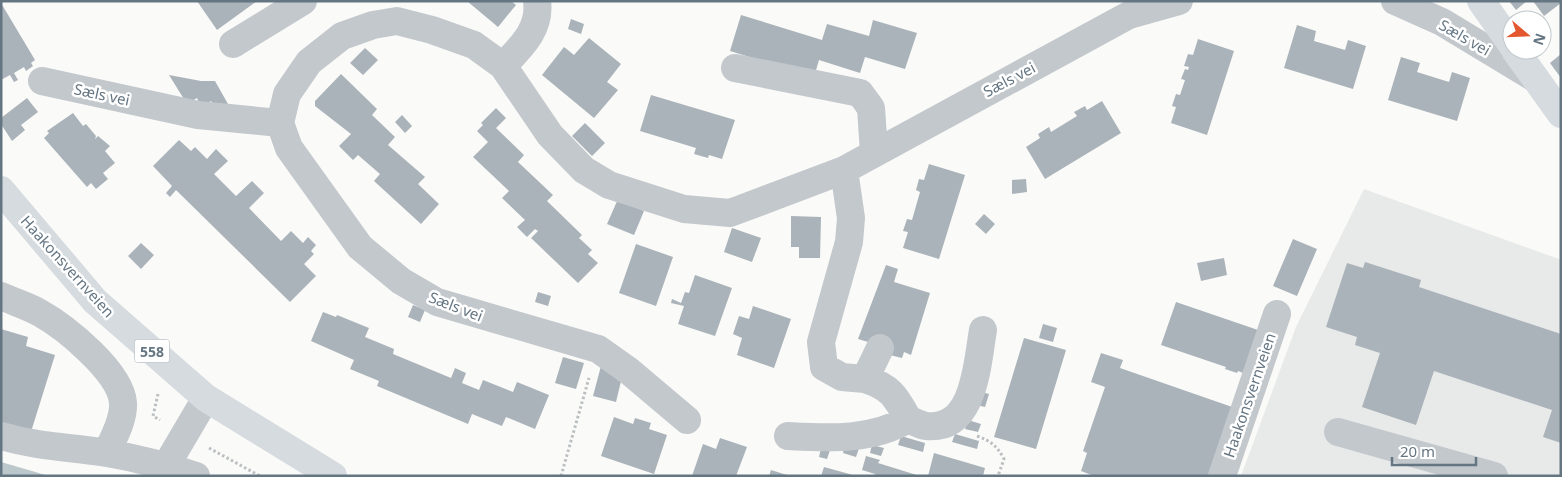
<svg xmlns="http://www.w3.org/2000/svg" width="1562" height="477" font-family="'Noto Sans',sans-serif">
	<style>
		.built { fill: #e8e9e9 }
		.water { fill: #bbc7cb }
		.building { fill: #aab3b9 }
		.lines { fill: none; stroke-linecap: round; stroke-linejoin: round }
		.path { stroke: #bbbfc2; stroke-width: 3; stroke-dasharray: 2.5 2.5; stroke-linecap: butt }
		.minor { stroke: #c3c8cc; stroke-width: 28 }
		.major { stroke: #d6dbdf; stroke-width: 28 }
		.labels { text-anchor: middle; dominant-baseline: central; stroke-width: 5; stroke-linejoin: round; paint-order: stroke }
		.shield { fill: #fff; stroke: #939fa8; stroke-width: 1 }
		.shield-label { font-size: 14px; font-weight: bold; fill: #657683 }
		.street-label { font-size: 15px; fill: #657683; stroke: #fff }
	</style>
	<rect width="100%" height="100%" fill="#fafaf8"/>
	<path class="built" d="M 1364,189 L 1559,259 L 1561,262 L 1561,476 L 1241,476 L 1296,327 Z"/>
	<path class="water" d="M 1,462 L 49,476 L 1,476 Z"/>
	<path class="building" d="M 197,1 L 257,1 L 217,30 Z
		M 467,1 L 511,1 L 516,5 L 498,27 Z
		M 1509,1 L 1527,1 L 1516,10 Z
		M 1533,1 L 1561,1 L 1561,3 L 1544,16 Z
		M 1,3 L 35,60 L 31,63 L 33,66 L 26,71 L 24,67 L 14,73 L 18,80 L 14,82 L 10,75 L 1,80 Z
		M 741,15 L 822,40 L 827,24 L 869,36 L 873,20 L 917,33 L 905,69 L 865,57 L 860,73 L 819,60 L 814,77 L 730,51 Z
		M 571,19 L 584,24 L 581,34 L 568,29 Z
		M 1297,25 L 1316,31 L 1314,41 L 1345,50 L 1348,40 L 1366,46 L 1353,89 L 1284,68 Z
		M 589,38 L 621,64 L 607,82 L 618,90 L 594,118 L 542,75 L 564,47 L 574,55 Z
		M 1198,39 L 1234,51 L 1207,135 L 1171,123 L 1176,107 L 1172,106 L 1176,94 L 1180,95 L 1185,80 L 1181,79 L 1185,69 L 1188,70 L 1189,67 L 1184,66 L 1188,54 L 1193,55 Z
		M 365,48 L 378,60 L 363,75 L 350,63 Z
		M 1561,54 L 1561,78 L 1550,63 Z
		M 1401,57 L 1420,63 L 1417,72 L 1449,82 L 1452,72 L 1470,78 L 1457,121 L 1388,100 Z
		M 341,74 L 377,109 L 372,115 L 395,137 L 388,145 L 425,177 L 418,184 L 439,204 L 421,224 L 374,181 L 380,174 L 358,155 L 353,160 L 339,146 L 351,134 L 315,106 L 315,101 Z
		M 169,75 L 201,81 L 215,81 L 228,104 L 217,111 L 211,101 L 201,107 L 197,98 L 187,104 Z
		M 651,95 L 735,120 L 722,159 L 709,155 L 708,158 L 694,154 L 696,148 L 640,131 Z
		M 27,98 L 38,112 L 21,125 L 25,130 L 12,141 L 1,124 L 1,118 Z
		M 1102,101 L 1121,133 L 1045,179 L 1026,147 L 1040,138 L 1038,134 L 1049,127 L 1051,132 L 1077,116 L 1074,112 L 1085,106 L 1087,110 Z
		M 496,108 L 506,118 L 496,128 L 524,155 L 518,162 L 553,195 L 547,201 L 582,235 L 579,238 L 592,250 L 588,254 L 598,263 L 578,283 L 531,238 L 538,231 L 535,229 L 527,237 L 517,227 L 525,220 L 502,198 L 509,191 L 473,157 L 488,142 L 477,131 L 483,125 L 481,123 Z
		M 73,113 L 83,126 L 86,124 L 96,136 L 95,139 L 98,136 L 110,146 L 105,151 L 115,163 L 103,173 L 108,179 L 96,189 L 91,183 L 87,187 L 44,138 L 49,133 L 47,131 Z
		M 402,115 L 412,126 L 405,133 L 395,122 Z
		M 585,123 L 605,143 L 592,156 L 572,136 Z
		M 179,140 L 191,151 L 195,147 L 207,159 L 216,149 L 228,161 L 214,174 L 236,196 L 252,181 L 264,193 L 249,208 L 281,241 L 291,231 L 303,243 L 308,237 L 316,245 L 311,251 L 314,254 L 304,264 L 316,276 L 290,302 L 176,190 L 170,197 L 166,193 L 172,186 L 153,166 Z
		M 929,164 L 965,175 L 939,259 L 903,248 L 908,232 L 903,231 L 907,219 L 912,220 L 920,192 L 916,190 L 919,179 L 924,180 Z
		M 1026,179 L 1027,192 L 1012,194 L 1012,180 Z
		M 618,199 L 644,211 L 634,235 L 607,224 Z
		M 984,214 L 995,224 L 986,234 L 975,224 Z
		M 791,216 L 821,217 L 820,258 L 799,258 L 799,247 L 791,247 Z
		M 732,228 L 761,238 L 752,262 L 724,252 Z
		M 1293,239 L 1317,249 L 1297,296 L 1273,286 Z
		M 141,243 L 154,255 L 141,269 L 128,256 Z
		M 636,244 L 673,257 L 656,306 L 619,293 Z
		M 1224,258 L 1227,275 L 1201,281 L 1197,263 Z
		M 1365,262 L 1421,280 L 1419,287 L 1561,334 L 1561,443 L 1543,437 L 1552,410 L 1434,371 L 1416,425 L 1362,407 L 1380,353 L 1355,345 L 1357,337 L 1326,327 L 1347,263 L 1363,268 Z
		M 886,265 L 898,269 L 894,282 L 930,293 L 911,355 L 904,352 L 902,358 L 890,355 L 892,349 L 858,339 Z
		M 695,275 L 732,288 L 715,336 L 678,324 L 684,306 L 671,303 L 672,299 L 681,303 L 685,292 L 689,293 Z
		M 538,292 L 551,296 L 548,306 L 535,302 Z
		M 1176,302 L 1258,330 L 1243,373 L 1238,371 L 1237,373 L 1225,369 L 1226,367 L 1161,345 Z
		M 413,305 L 425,310 L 420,322 L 408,317 Z
		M 753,306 L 791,319 L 774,368 L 737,355 L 742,338 L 733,334 L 739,316 L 749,319 Z
		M 323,312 L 336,317 L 337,315 L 369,328 L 365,337 L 394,349 L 393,354 L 451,378 L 455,368 L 466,373 L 462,383 L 479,390 L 483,380 L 513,392 L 517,382 L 549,395 L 535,429 L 506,417 L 502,426 L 472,414 L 468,424 L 377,386 L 379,381 L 350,369 L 354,360 L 311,341 Z
		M 1043,324 L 1057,328 L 1053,342 L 1039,338 Z
		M 1,329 L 28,337 L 26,346 L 55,355 L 30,435 L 1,426 Z
		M 1024,338 L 1066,350 L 1036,449 L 994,437 Z
		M 1101,353 L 1123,360 L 1120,368 L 1235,408 L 1212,476 L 1094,476 L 1081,471 L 1087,453 L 1083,451 L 1105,387 L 1091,382 Z
		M 563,357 L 584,363 L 576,389 L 555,383 Z
		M 601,366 L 623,373 L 616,402 L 593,396 Z
		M 981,392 L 989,394 L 985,407 L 977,405 Z
		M 614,417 L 633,424 L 635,418 L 651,423 L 649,429 L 667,435 L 654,474 L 601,456 Z
		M 968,420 L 981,424 L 978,432 L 965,429 Z
		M 955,434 L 979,441 L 977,449 L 952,442 Z
		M 901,436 L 925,443 L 923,452 L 898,445 Z
		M 720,438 L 747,447 L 736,476 L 692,476 L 703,444 L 716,449 Z
		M 822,444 L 831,447 L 827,459 L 819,457 Z
		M 845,444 L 859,448 L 856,457 L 843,453 Z
		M 872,445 L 884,448 L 881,456 L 870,453 Z
		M 934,453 L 985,468 L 983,476 L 928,476 Z
		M 866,456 L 880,460 L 878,463 L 920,476 L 875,476 L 875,474 L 862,470 Z
		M 824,467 L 853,475 L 853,476 L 821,476 Z
		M 771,470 L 787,475 L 787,476 L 769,476 Z"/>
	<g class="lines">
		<path class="path" d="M 158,394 L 153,416 L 160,420
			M 977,436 C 991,441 997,446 1004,459 L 998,476
			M 209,448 L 260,476
			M 561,476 L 589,378"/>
		<path class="minor" d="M 537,1 C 541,29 521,47 503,66 L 550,135 L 584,170 L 609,185 L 684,209 L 730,213 L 844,170 L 1129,15 L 1179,1
			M 1395,1 L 1442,22 L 1533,77
			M 233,44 L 303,1
			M 503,66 L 474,45 L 432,30 L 397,21 L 373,25 L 342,36 L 309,62 L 287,94 L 280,123 L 289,148 L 360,247 L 401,281 L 437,302 L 598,349 L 629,371 L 687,420
			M 735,68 L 860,93 L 871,108 L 874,153
			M 42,81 L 198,115 L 280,123
			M 844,170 L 851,218 L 849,242 L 821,342 L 824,367 L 842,377 L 865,379 L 880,348
			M 1,296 C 14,302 28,306 40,313 C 65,327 121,372 123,403 C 124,420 113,438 107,453
			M 865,379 C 891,387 896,397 908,419 C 913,421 920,425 926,426 C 975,431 977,364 983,330
			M 1338,432 L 1494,476
			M 1,436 C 39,447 70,447 107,453 C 137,458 167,466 196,476
			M 788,436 C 828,438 872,441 908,419
			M 166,466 L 206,398
			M 1222,476 L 1277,314"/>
		<path class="major" d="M 1481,1 L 1512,45
			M 1515,50 L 1561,114
			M 1,190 L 95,301 L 206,398 L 333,476"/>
	</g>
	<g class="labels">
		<rect class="shield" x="134.5" y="339.5" width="35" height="23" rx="4"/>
		<g class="shield-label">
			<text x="152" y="351">558</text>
		</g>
		<g class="street-label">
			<text transform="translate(1465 37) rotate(30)">Sæls vei</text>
			<text transform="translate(1009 79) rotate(-28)">Sæls vei</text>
			<text transform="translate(102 94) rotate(12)">Sæls vei</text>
			<text transform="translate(68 266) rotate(48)">Haakonsvernveien</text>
			<text transform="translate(456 306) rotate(21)">Sæls vei</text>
			<text transform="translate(1249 395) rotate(-71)">Haakonsvernveien</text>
		</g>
	</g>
	<rect width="1562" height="477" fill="none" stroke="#657683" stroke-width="5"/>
	<g transform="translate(1527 35) rotate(109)"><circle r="24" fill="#ffffff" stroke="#c1c8cd"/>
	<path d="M0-4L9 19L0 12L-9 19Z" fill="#e4572e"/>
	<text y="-8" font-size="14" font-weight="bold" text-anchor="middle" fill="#657683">N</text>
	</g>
	<path d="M1392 457v8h84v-8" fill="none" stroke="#657683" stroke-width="2.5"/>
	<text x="1400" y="457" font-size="15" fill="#657683" stroke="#ffffff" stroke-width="4" paint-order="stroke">20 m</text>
</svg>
